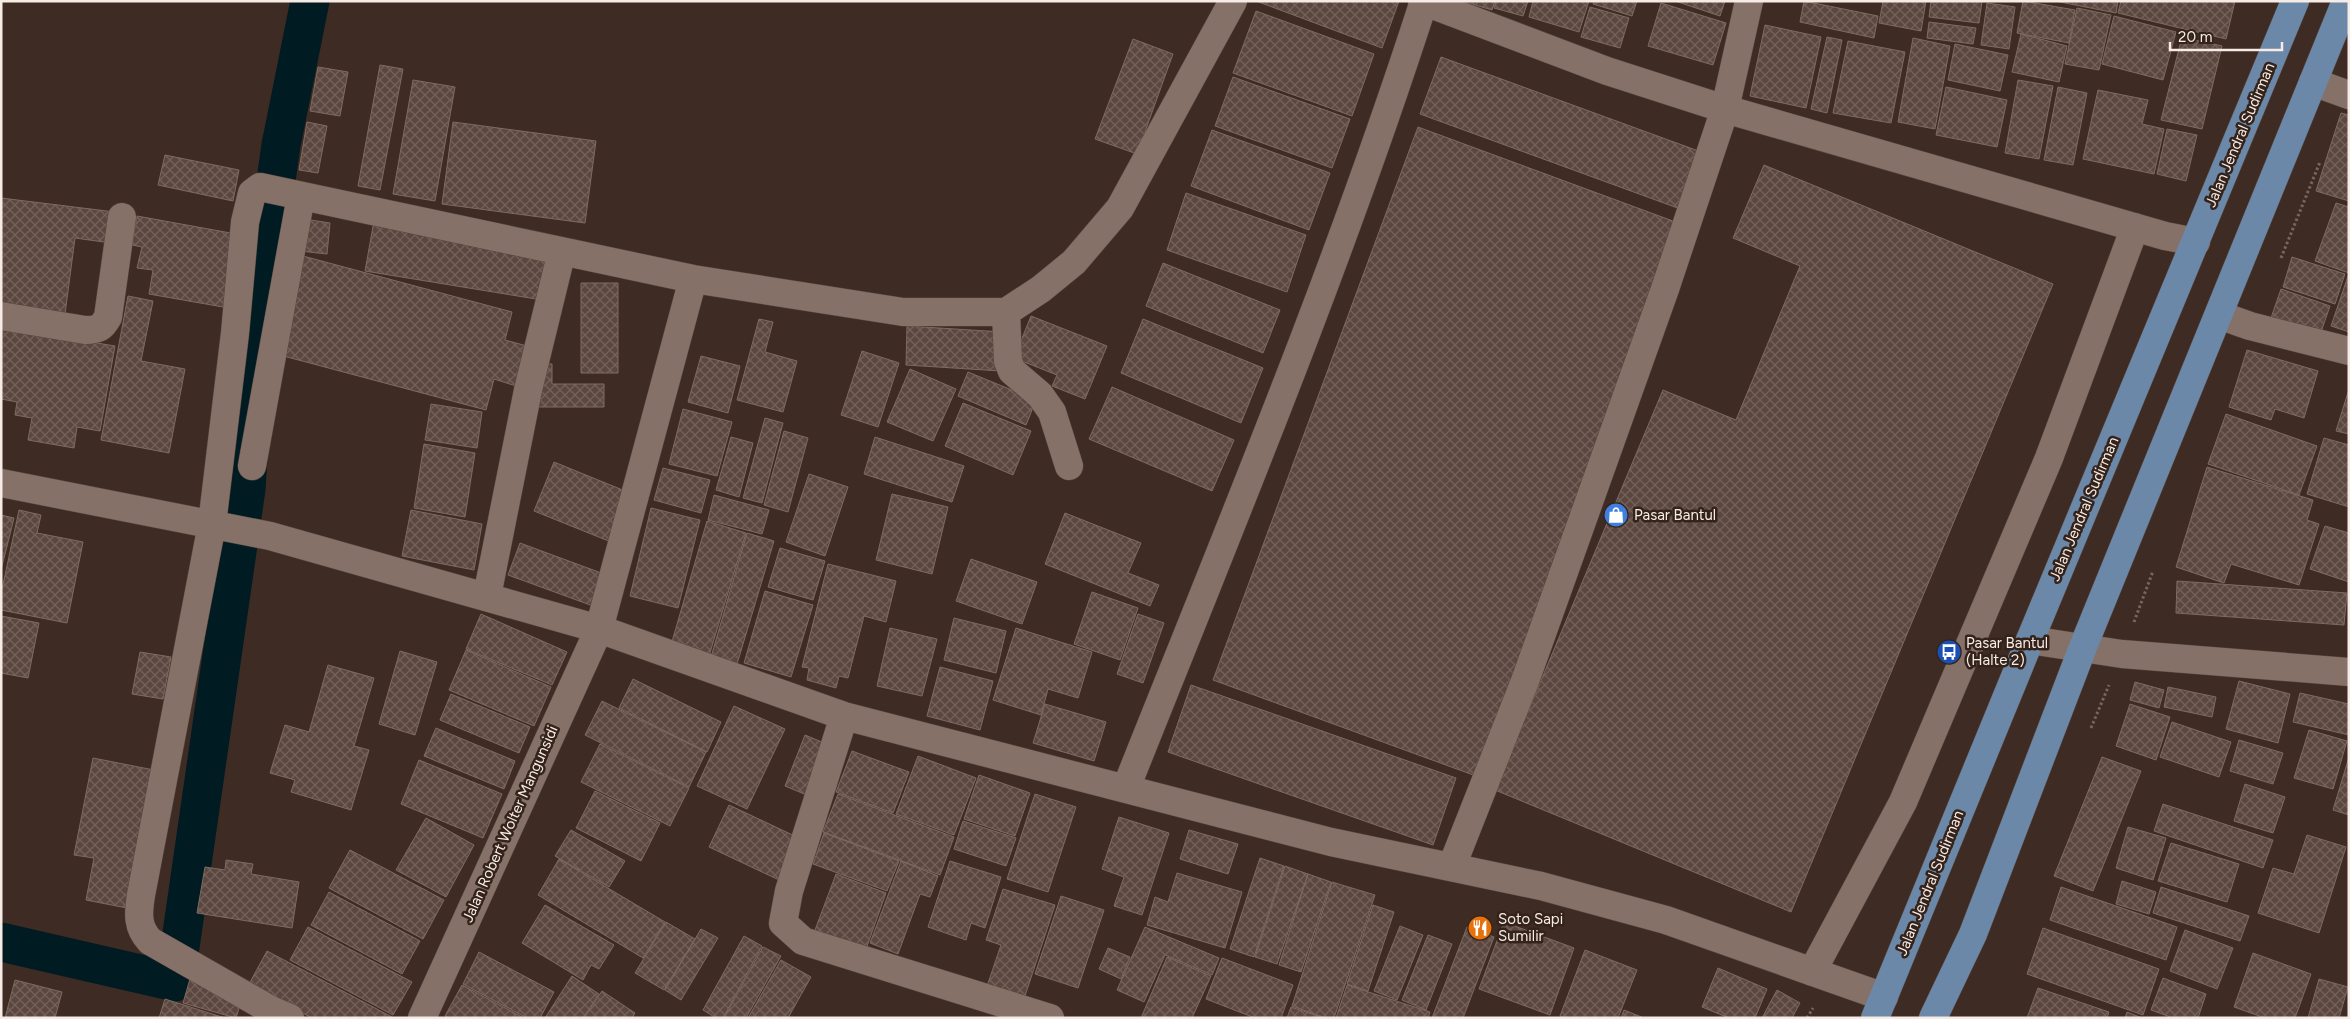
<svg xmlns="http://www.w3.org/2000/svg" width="2350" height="1019" font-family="Figtree,sans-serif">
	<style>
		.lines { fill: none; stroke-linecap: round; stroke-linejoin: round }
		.canal { stroke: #001b22; stroke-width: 39 }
		.building { fill: url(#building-cross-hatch); stroke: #7f6a61 }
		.minor-casing { stroke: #574840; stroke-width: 29 }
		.major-casing { stroke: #574840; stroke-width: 29 }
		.path { stroke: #76665f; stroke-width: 3; stroke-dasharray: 2.5 2.5; stroke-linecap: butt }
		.minor { stroke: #857167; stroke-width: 28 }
		.major { stroke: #6b88a8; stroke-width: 28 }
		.labels { text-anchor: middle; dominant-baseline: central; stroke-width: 5; stroke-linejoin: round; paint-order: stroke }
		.street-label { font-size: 15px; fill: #f7ebe5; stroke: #34231a }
		.poi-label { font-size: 15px; fill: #f7ebe5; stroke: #34231a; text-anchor: start }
	</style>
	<defs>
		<pattern id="building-cross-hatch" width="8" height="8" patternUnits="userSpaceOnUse" patternTransform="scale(1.25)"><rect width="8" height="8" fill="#5b473f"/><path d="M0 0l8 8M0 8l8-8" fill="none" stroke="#73625b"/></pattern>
	</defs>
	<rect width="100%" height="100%" fill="#3e2c24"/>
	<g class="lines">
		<path class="canal" d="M 1,942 L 175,982 L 246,489 L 257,316 L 281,145 L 310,1"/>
	</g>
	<path class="building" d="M 1256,1 L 1399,1 L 1382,48 Z
		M 1462,1 L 1495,1 L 1492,10 Z
		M 1496,1 L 1528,1 L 1523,16 L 1494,8 Z
		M 1533,1 L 1589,1 L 1579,32 L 1529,17 Z
		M 1594,1 L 1637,1 L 1632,16 L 1593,4 Z
		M 1675,1 L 1725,1 L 1720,16 Z
		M 1804,1 L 1878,16 L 1874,38 L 1800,22 Z
		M 1883,1 L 1926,1 L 1921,31 L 1879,23 Z
		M 1931,1 L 1982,1 L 1979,23 L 1929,17 Z
		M 2023,1 L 2075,10 L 2069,43 L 2017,33 Z
		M 2055,1 L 2118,1 L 2116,13 Z
		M 2121,1 L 2235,1 L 2226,39 L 2118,13 Z
		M 1661,3 L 1726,23 L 1713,65 L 1648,46 Z
		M 1987,3 L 2015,7 L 2009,49 L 1981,45 Z
		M 1590,7 L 1629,18 L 1620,48 L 1581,37 Z
		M 2077,8 L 2111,15 L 2099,70 L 2065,64 Z
		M 1256,11 L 1374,54 L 1352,116 L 1233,73 Z
		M 2114,16 L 2176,32 L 2163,80 L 2102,64 Z
		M 1929,22 L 1976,28 L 1973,44 L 1927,38 Z
		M 1765,25 L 1821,37 L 1806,108 L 1750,96 Z
		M 2021,34 L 2067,46 L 2059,82 L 2012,72 Z
		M 1827,37 L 1842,40 L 1827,113 L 1811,109 Z
		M 2182,37 L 2222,46 L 2202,129 L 2161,120 Z
		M 1913,38 L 1950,46 L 1935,129 L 1898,122 Z
		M 1133,39 L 1173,54 L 1137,154 L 1095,139 Z
		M 1848,41 L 1905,52 L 1891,123 L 1833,113 Z
		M 1955,44 L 2008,55 L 2000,91 L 1948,80 Z
		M 1441,57 L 1704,153 L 1683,210 L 1420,114 Z
		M 380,65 L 403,69 L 380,190 L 358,186 Z
		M 318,67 L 348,72 L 340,116 L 310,111 Z
		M 1233,77 L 1350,119 L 1332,168 L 1215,126 Z
		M 413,80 L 455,87 L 435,201 L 393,194 Z
		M 2018,80 L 2053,86 L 2039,159 L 2005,153 Z
		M 1946,87 L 2007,100 L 1997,147 L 1936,135 Z
		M 2058,87 L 2087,93 L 2073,165 L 2044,160 Z
		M 2098,90 L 2148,100 L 2142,124 L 2164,129 L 2154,174 L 2083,159 Z
		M 2341,113 L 2349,115 L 2349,201 L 2316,191 Z
		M 307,122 L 327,126 L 318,173 L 299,170 Z
		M 453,122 L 596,141 L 585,223 L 442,204 Z
		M 1418,127 L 1681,224 L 1476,776 L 1213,680 Z
		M 2167,129 L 2197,135 L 2186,181 L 2157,174 Z
		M 1212,130 L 1330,173 L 1309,230 L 1191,186 Z
		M 165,155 L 239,170 L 233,201 L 158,185 Z
		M 1764,165 L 2053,284 L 1791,912 L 1495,790 L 1663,390 L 1736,420 L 1800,266 L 1733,238 Z
		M 1186,193 L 1306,235 L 1287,292 L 1167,250 Z
		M 1,198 L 115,212 L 111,243 L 75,238 L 65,314 L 1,305 Z
		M 2336,203 L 2349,207 L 2349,273 L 2315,261 Z
		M 137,216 L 236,234 L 223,307 L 149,294 L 153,270 L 137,268 L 142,247 L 132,245 Z
		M 304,219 L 330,223 L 327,254 L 300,251 Z
		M 374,221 L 550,250 L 542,300 L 365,271 Z
		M 303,256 L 512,312 L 505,340 L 527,346 L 516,386 L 494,379 L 486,410 L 276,354 Z
		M 2292,257 L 2345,274 L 2335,304 L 2283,287 Z
		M 1163,263 L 1280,310 L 1263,353 L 1146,306 Z
		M 2348,276 L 2349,276 L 2349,332 L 2331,326 Z
		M 581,283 L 618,283 L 618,373 L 581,373 Z
		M 2281,289 L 2330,306 L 2320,335 L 2271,318 Z
		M 128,296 L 153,301 L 141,361 L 185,369 L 169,453 L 101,440 Z
		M 1031,316 L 1107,346 L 1085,399 L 1052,386 L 1057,375 L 1014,358 Z
		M 759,319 L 773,322 L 765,352 L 797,361 L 783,412 L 737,400 Z
		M 1143,319 L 1263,368 L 1241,423 L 1121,373 Z
		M 907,326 L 1003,332 L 1001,371 L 906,365 Z
		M 1,327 L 115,346 L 100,431 L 77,427 L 74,448 L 28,440 L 32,418 L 15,415 L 17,402 L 1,399 Z
		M 2247,350 L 2318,371 L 2304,418 L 2275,409 L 2271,420 L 2229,407 Z
		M 862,351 L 899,363 L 878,427 L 841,415 Z
		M 701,356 L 740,366 L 728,413 L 688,402 Z
		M 538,364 L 552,364 L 552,384 L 604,384 L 604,407 L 538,407 Z
		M 910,369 L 956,389 L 933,441 L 887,422 Z
		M 968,372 L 1036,400 L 1026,425 L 958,396 Z
		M 1112,387 L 1234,440 L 1212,491 L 1089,439 Z
		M 2349,389 L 2349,434 L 2336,431 Z
		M 963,403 L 1031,431 L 1013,475 L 945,446 Z
		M 431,404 L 482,412 L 477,448 L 425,440 Z
		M 683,409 L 732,422 L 717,476 L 669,464 Z
		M 2226,414 L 2317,446 L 2299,495 L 2208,464 Z
		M 765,418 L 783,423 L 762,503 L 743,498 Z
		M 784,431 L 808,438 L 788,512 L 764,505 Z
		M 731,437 L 753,443 L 739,497 L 716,490 Z
		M 875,437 L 964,466 L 952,502 L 864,474 Z
		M 2324,438 L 2349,445 L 2349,507 L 2307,494 Z
		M 424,444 L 475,453 L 465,517 L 414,508 Z
		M 554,462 L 630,493 L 611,542 L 534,511 Z
		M 2207,467 L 2313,500 L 2307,520 L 2319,524 L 2299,585 L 2231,564 L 2224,583 L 2176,567 Z
		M 663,468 L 710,480 L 701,513 L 654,500 Z
		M 809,474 L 848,487 L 825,556 L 786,542 Z
		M 892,494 L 948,507 L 932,574 L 876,560 Z
		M 714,495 L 769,510 L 762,534 L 708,520 Z
		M 651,508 L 700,520 L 678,608 L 630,596 Z
		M 19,510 L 41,515 L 37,533 L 83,542 L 67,623 L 1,610 L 1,594 Z
		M 411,510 L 482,524 L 474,570 L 402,556 Z
		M 1065,513 L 1141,543 L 1128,573 L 1159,585 L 1150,606 L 1045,564 Z
		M 1,515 L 14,518 L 1,570 Z
		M 707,521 L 746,533 L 709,656 L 671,645 Z
		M 2325,526 L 2349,533 L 2349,582 L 2310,569 Z
		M 747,533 L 774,541 L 737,664 L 711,657 Z
		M 520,543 L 604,574 L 593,606 L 508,575 Z
		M 780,548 L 825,561 L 813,600 L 768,587 Z
		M 971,559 L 1037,582 L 1022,624 L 956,601 Z
		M 828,564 L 896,581 L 886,622 L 864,616 L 848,678 L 839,676 L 836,688 L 807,680 L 809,668 L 802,667 Z
		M 2177,581 L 2347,593 L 2344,625 L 2176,613 Z
		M 765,591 L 813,605 L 791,677 L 744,663 Z
		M 1092,592 L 1138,608 L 1120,660 L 1074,644 Z
		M 481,614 L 567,652 L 552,685 L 466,649 Z
		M 1138,614 L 1164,623 L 1143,683 L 1117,674 Z
		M 1,616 L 39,623 L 28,678 L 1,673 Z
		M 954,618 L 1006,631 L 996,673 L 944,660 Z
		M 890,628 L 937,639 L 922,696 L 877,686 Z
		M 1016,628 L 1092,652 L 1078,698 L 1048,689 L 1041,715 L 993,700 Z
		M 466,650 L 551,687 L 534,726 L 449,690 Z
		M 400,651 L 437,662 L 415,735 L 379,724 Z
		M 140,652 L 171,657 L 163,699 L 132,694 Z
		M 328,665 L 374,678 L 354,746 L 369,750 L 351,810 L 291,792 L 295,780 L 270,773 L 285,725 L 309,732 Z
		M 940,667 L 993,681 L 980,730 L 927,716 Z
		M 633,679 L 721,722 L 707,752 L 619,708 Z
		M 2239,681 L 2290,694 L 2278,743 L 2226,729 Z
		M 2135,682 L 2164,690 L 2159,708 L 2130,700 Z
		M 1191,685 L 1456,778 L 1433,845 L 1168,752 Z
		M 2168,687 L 2216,697 L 2212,717 L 2164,707 Z
		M 2300,693 L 2349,704 L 2349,735 L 2293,722 Z
		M 451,694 L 530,727 L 519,753 L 440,720 Z
		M 602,701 L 706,752 L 689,787 L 585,735 Z
		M 1045,704 L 1106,722 L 1094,761 L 1033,743 Z
		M 2130,704 L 2170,717 L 2156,760 L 2116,746 Z
		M 734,706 L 785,729 L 747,809 L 697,786 Z
		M 2172,722 L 2231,742 L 2219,777 L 2160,757 Z
		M 436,728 L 515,761 L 504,789 L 424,756 Z
		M 2309,730 L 2347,741 L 2333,789 L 2294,778 Z
		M 805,735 L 829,745 L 809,796 L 785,786 Z
		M 2239,740 L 2283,753 L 2273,784 L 2230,771 Z
		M 600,744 L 689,788 L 670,826 L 581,782 Z
		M 852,751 L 909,772 L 893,813 L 836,792 Z
		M 918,756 L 976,778 L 954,835 L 896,814 Z
		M 2102,757 L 2141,771 L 2093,891 L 2054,876 Z
		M 2349,757 L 2349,815 L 2333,810 Z
		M 93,758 L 159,771 L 132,909 L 86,900 L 94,858 L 74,855 Z
		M 419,760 L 502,794 L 483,838 L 401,804 Z
		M 979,775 L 1030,793 L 1015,836 L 964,819 Z
		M 2245,784 L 2285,797 L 2273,833 L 2234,821 Z
		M 595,791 L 660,823 L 641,861 L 576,828 Z
		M 838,794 L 954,837 L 940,875 L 823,832 Z
		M 1035,794 L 1076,807 L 1048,892 L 1007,879 Z
		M 2163,804 L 2273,840 L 2263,868 L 2154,831 Z
		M 729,805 L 799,838 L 779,880 L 709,847 Z
		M 1119,817 L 1169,833 L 1142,915 L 1114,906 L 1124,877 L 1102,869 Z
		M 426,818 L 474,845 L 446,897 L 396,870 Z
		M 963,821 L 1016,838 L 1006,866 L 954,849 Z
		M 2128,827 L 2166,838 L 2153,880 L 2116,868 Z
		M 571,830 L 625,861 L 609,887 L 555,856 Z
		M 1189,830 L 1238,844 L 1228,874 L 1180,859 Z
		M 824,833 L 899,861 L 887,891 L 813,864 Z
		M 2307,835 L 2346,847 L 2319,933 L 2258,913 L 2273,868 L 2294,874 Z
		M 2171,843 L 2239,864 L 2227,902 L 2158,881 Z
		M 350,850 L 444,900 L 423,939 L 329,888 Z
		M 1260,858 L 1284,866 L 1254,957 L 1230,949 Z
		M 559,859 L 665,922 L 643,958 L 538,895 Z
		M 226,860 L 253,864 L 251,874 L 299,882 L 292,928 L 197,913 L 205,867 L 225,870 Z
		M 901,861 L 938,876 L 930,897 L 920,894 L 898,954 L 870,943 Z
		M 950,861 L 1001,877 L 985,928 L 971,923 L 966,940 L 928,927 Z
		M 1285,866 L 1308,874 L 1277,964 L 1255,957 Z
		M 1177,873 L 1242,892 L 1225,948 L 1147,925 L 1155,897 L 1168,902 Z
		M 836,874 L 886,893 L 866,949 L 815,930 Z
		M 1308,874 L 1331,882 L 1301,972 L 1279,965 Z
		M 2122,881 L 2156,892 L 2149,914 L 2116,904 Z
		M 1332,882 L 1375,895 L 1334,1018 L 1326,1018 L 1292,1006 Z
		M 2061,887 L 2177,927 L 2166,960 L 2050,920 Z
		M 2161,887 L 2249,916 L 2240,941 L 2153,913 Z
		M 1003,889 L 1055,905 L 1022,1005 L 985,992 L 1001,945 L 986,940 Z
		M 329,892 L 420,941 L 402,974 L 311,925 Z
		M 1061,896 L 1104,910 L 1078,988 L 1035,974 Z
		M 545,905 L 614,945 L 599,969 L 591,965 L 583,980 L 522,943 Z
		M 1373,905 L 1394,912 L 1368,991 L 1347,984 Z
		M 666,922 L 695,939 L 664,990 L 635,973 Z
		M 1504,922 L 1574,948 L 1550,1015 L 1479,989 Z
		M 1400,926 L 1423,935 L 1397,1000 L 1374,991 Z
		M 308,927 L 412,982 L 393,1015 L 290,960 Z
		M 1145,927 L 1219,958 L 1212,975 L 1165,955 L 1144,1002 L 1117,990 Z
		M 1467,927 L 1494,937 L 1463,1018 L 1432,1018 Z
		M 2043,928 L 2159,969 L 2143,1015 L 2027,974 Z
		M 701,929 L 718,938 L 681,1000 L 665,990 Z
		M 2185,930 L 2233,948 L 2217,989 L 2170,971 Z
		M 1428,935 L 1452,944 L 1426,1010 L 1402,1000 Z
		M 744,936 L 762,946 L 723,1018 L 716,1018 L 703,1010 Z
		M 763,947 L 781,956 L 746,1018 L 724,1018 Z
		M 1108,948 L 1130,957 L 1121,979 L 1099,969 Z
		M 1585,950 L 1637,970 L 1618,1018 L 1565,1018 L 1560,1016 Z
		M 267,951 L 392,1017 L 312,1018 L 249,984 Z
		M 479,952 L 554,992 L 540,1018 L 527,1018 L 463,984 Z
		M 2253,953 L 2311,974 L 2295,1018 L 2265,1018 L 2234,1007 Z
		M 1167,957 L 1211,976 L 1192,1018 L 1141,1018 Z
		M 1222,958 L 1293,985 L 1281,1018 L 1255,1018 L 1206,999 Z
		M 781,960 L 811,977 L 788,1018 L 748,1018 Z
		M 1718,968 L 1767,989 L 1755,1018 L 1729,1018 L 1702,1007 Z
		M 572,976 L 599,994 L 583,1018 L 545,1018 Z
		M 2163,978 L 2206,994 L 2198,1018 L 2173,1018 L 2151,1010 Z
		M 190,979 L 243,995 L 236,1018 L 183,1003 Z
		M 2319,979 L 2348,987 L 2339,1018 L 2308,1018 Z
		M 15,980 L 62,992 L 55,1018 L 5,1018 Z
		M 462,985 L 524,1018 L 448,1018 L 445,1016 Z
		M 1347,985 L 1430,1012 L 1428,1018 L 1336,1018 Z
		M 2038,988 L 2109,1012 L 2107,1018 L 2027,1018 Z
		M 1777,990 L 1800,1003 L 1792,1018 L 1762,1018 Z
		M 602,991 L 635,1013 L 632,1018 L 584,1018 Z
		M 165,999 L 225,1018 L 159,1018 Z
		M 1291,1007 L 1324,1018 L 1287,1018 Z
		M 1624,1010 L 1644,1018 L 1621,1018 Z
		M 2127,1012 L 2142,1018 L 2125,1018 Z"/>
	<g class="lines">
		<defs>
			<path id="minor" d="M 1422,1 L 1607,71 L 1725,109 L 2165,236 L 2196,242
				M 2313,82 L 2349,95
				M 1006,312 L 1008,361 L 1012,371 L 1040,395 L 1052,412 L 1069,466
				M 2219,315 L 2250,326 L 2349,351
				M 1,316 L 85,330 C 98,330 102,328 108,317 L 122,217
				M 252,466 L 301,196
				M 1,483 L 270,536 L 599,629 L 844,716 L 1331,842 L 1541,886 L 1666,920 L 1884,997
				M 487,596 L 528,390 L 562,251
				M 2030,640 L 2122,654 L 2349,672
				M 844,716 L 789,891 L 783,923 L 803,941 L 1050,1018
				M 1126,788 C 1230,527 1338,268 1424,1
				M 1452,866 L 1525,681 L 1665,289 L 1725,109 L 1749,1
				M 1812,972 L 1903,802 L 2049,458 L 2135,227
				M 290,1018 L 269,1009 L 150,941 C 137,927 138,914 141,895 L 212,524 L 235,333 L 245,222 L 252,193 L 260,187 L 693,279 L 903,312 L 1006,312 L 1041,289 L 1074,262 L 1120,208 L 1233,1
				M 422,1018 L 599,629 L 693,279"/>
			<path id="major" d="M 1875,1018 L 2030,640 L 2295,1
				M 1933,1018 L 1973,934 L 2083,647 L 2346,1"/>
		</defs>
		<use href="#minor" class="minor-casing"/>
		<use href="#major" class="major-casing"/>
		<path class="path" d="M 2281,258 L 2320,162
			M 2134,622 L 2153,571
			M 2091,728 L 2109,685
			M 1807,1018 L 1813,1008"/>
		<use href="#minor" class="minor"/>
		<use href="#major" class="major"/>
	</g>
	<defs>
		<symbol id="shop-disc" viewBox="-11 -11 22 22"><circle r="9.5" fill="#3f7fe0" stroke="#34231a"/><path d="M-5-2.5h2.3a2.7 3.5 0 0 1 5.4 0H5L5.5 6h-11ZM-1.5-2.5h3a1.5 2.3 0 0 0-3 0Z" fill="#fff"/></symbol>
		<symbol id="bus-disc" viewBox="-11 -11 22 22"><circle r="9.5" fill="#1a4fb4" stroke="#34231a"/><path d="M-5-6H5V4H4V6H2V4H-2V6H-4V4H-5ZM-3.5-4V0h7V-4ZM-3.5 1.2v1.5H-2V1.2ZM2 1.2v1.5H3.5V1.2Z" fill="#fff"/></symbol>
		<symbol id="restaurant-disc" viewBox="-11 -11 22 22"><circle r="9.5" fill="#e8710a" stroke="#34231a"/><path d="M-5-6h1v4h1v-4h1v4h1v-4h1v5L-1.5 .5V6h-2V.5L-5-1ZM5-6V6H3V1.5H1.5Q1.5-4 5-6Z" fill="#fff"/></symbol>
	</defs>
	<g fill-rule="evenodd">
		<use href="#shop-disc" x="1602" y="501" width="28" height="28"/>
		<use href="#bus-disc" x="1935" y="638" width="28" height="28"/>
		<use href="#restaurant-disc" x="1466" y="914" width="28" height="28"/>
	</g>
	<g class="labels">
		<g class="street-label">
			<text transform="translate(2240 135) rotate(-67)">Jalan Jendral Sudirman</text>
			<text transform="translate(2084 509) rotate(-67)">Jalan Jendral Sudirman</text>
			<text transform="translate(510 824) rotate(-66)">Jalan Robert Wolter Mangunsidi</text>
			<text transform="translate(1930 883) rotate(-68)">Jalan Jendral Sudirman</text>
		</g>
		<g class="poi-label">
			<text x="1634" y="515">Pasar Bantul</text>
			<text x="1966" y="643">Pasar Bantul<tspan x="1966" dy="17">(Halte 2)</tspan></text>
			<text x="1498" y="919">Soto Sapi<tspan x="1498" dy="17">Sumilir</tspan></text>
		</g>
	</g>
	<rect width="2350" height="1019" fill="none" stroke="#f7ebe5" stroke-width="5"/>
	<path d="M2170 42v8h112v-8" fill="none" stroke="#f7ebe5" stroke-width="2.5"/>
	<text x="2178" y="42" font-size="15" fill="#f7ebe5" stroke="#34231a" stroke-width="4" paint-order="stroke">20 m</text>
</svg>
